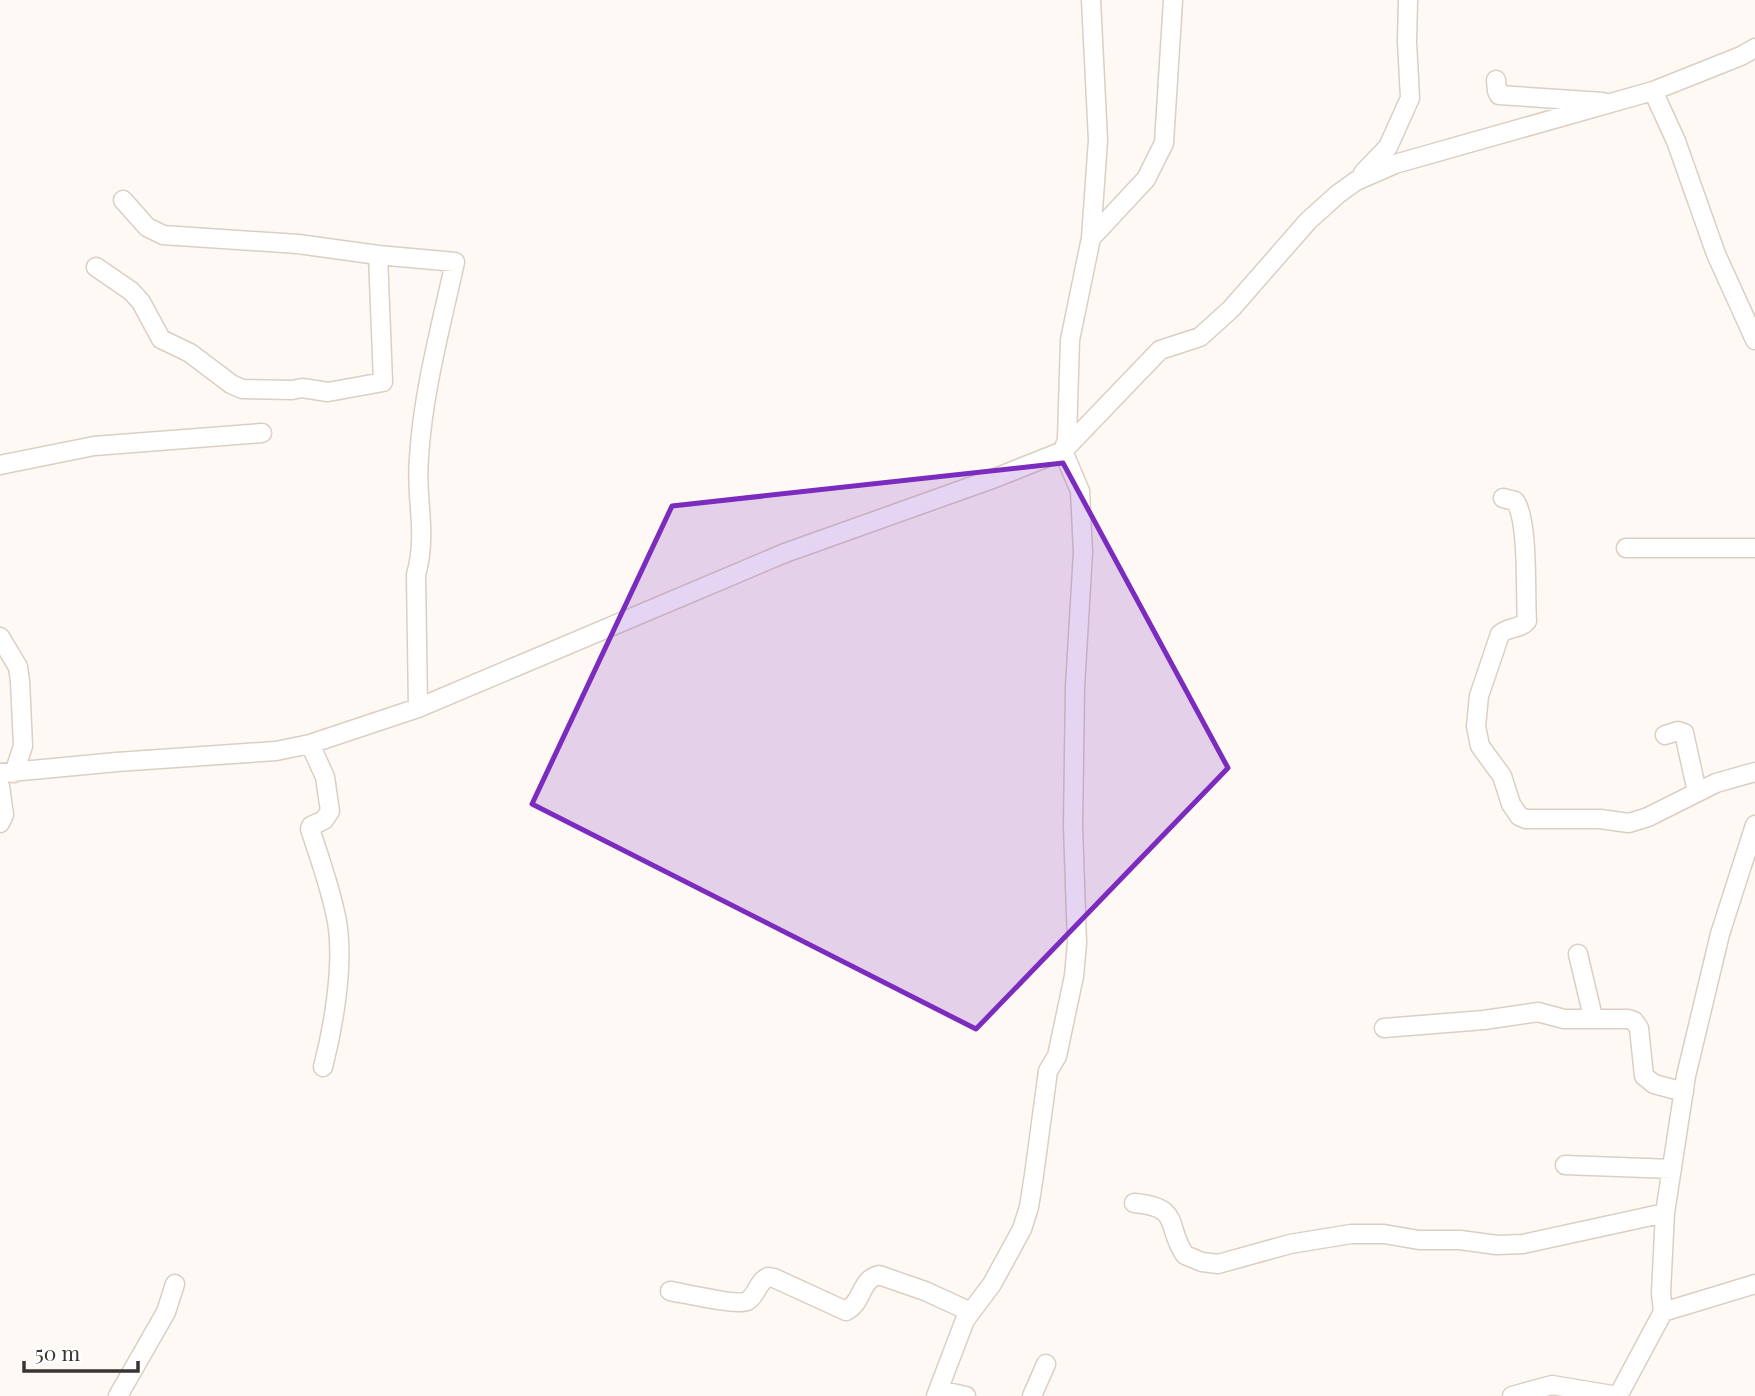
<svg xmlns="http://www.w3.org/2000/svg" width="1755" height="1396" font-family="'Playfair Display',serif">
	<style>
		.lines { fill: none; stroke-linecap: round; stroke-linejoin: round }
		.minor-casing { stroke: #dbcfc3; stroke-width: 21 }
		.minor { stroke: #fff; stroke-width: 18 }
		.marked { fill: #7b2cbf; fill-opacity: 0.2; stroke: #7b2cbf; stroke-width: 5; stroke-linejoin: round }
	</style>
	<rect width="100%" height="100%" fill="#fef9f4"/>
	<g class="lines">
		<defs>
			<path id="minor" d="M 1496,80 L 1497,91 L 1499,95 L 1603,102
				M 1653,91 L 1676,141 L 1716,254 L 1755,340
				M 1363,173 L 1388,147 L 1410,98 L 1407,42 L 1408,0
				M 123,200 L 147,227 L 163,235 L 298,244 L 378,255 L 455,262 C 441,326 423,392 419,457 C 415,500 428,531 416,575 L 418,708
				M 1091,238 L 1146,179 L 1164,143 L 1173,0
				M 96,267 L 131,291 L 141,302 L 161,339 L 190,353 L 231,384 L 242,389 L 292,390 L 302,388 L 328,392 L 383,382 L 378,255
				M 0,465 L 94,446 L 262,433
				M 1503,498 L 1515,501 C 1529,520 1525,595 1527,621 C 1521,629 1507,627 1500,634 L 1479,696 L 1476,726 L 1480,746 L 1502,776 L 1511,804 L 1519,816 L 1526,819 L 1600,819 L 1629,823 L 1648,817 L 1716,783 L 1755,772
				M 1626,548 L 1755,548
				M 0,637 L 18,667 L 20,681 L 23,746 L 14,773
				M 1665,735 L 1678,731 L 1684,733 L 1697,792
				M 310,744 L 325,777 L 330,811 L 324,820 L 311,826 L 310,829 C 319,856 329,884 335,912 C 346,955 334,1025 323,1067
				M 0,773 L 117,762 L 276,751 L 310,744 L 418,708 L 785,553 L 995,478 L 1063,451 L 1160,350 L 1200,337 L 1231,309 L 1308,221 L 1338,194 L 1356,181 L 1395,164 L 1653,91 L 1741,56 L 1755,48
				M 0,786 L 4,815 L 0,823
				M 1578,954 L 1593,1017
				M 1384,1028 L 1484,1020 L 1538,1012 L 1564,1019 L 1628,1019 L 1634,1021 L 1639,1028 L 1644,1076 L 1654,1084 L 1684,1092
				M 1565,1165 L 1672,1169
				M 1134,1203 C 1183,1207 1165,1227 1185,1255 L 1202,1262 L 1218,1264 L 1290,1244 L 1351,1234 L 1384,1234 L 1419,1240 L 1460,1240 L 1497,1245 L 1523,1244 L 1665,1213
				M 670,1291 C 683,1293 738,1306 747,1301 C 757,1296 757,1282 768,1277 L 774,1278 L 846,1311 C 863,1303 860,1279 879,1275 L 925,1291 L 971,1312
				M 1663,1312 L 1661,1293 L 1665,1213 L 1686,1076 L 1720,934 L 1755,825
				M 939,1390 L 966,1396
				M 118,1396 L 166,1312 L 175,1284
				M 936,1396 L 965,1320 L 992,1284 L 1022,1229 L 1029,1207 L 1034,1175 L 1048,1071 L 1057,1056 L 1074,976 L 1077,943 L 1073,826 L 1075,687 L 1083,552 L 1080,491 L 1063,451 L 1067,439 L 1070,340 L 1091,238 L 1098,140 L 1091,0
				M 1032,1396 L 1046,1364
				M 1512,1396 L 1552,1385 L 1618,1396
				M 1618,1396 L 1663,1312 L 1755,1284"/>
		</defs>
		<use href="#minor" class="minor-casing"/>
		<use href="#minor" class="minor"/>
	</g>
	<path class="marked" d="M 1063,463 L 1228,768 L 976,1029 L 532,804 L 672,506 Z"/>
	<path d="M24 1361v10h114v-10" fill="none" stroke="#393530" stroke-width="3.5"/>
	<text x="35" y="1361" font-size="21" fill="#393530" stroke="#ffffff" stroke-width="5" paint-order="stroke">50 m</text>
</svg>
